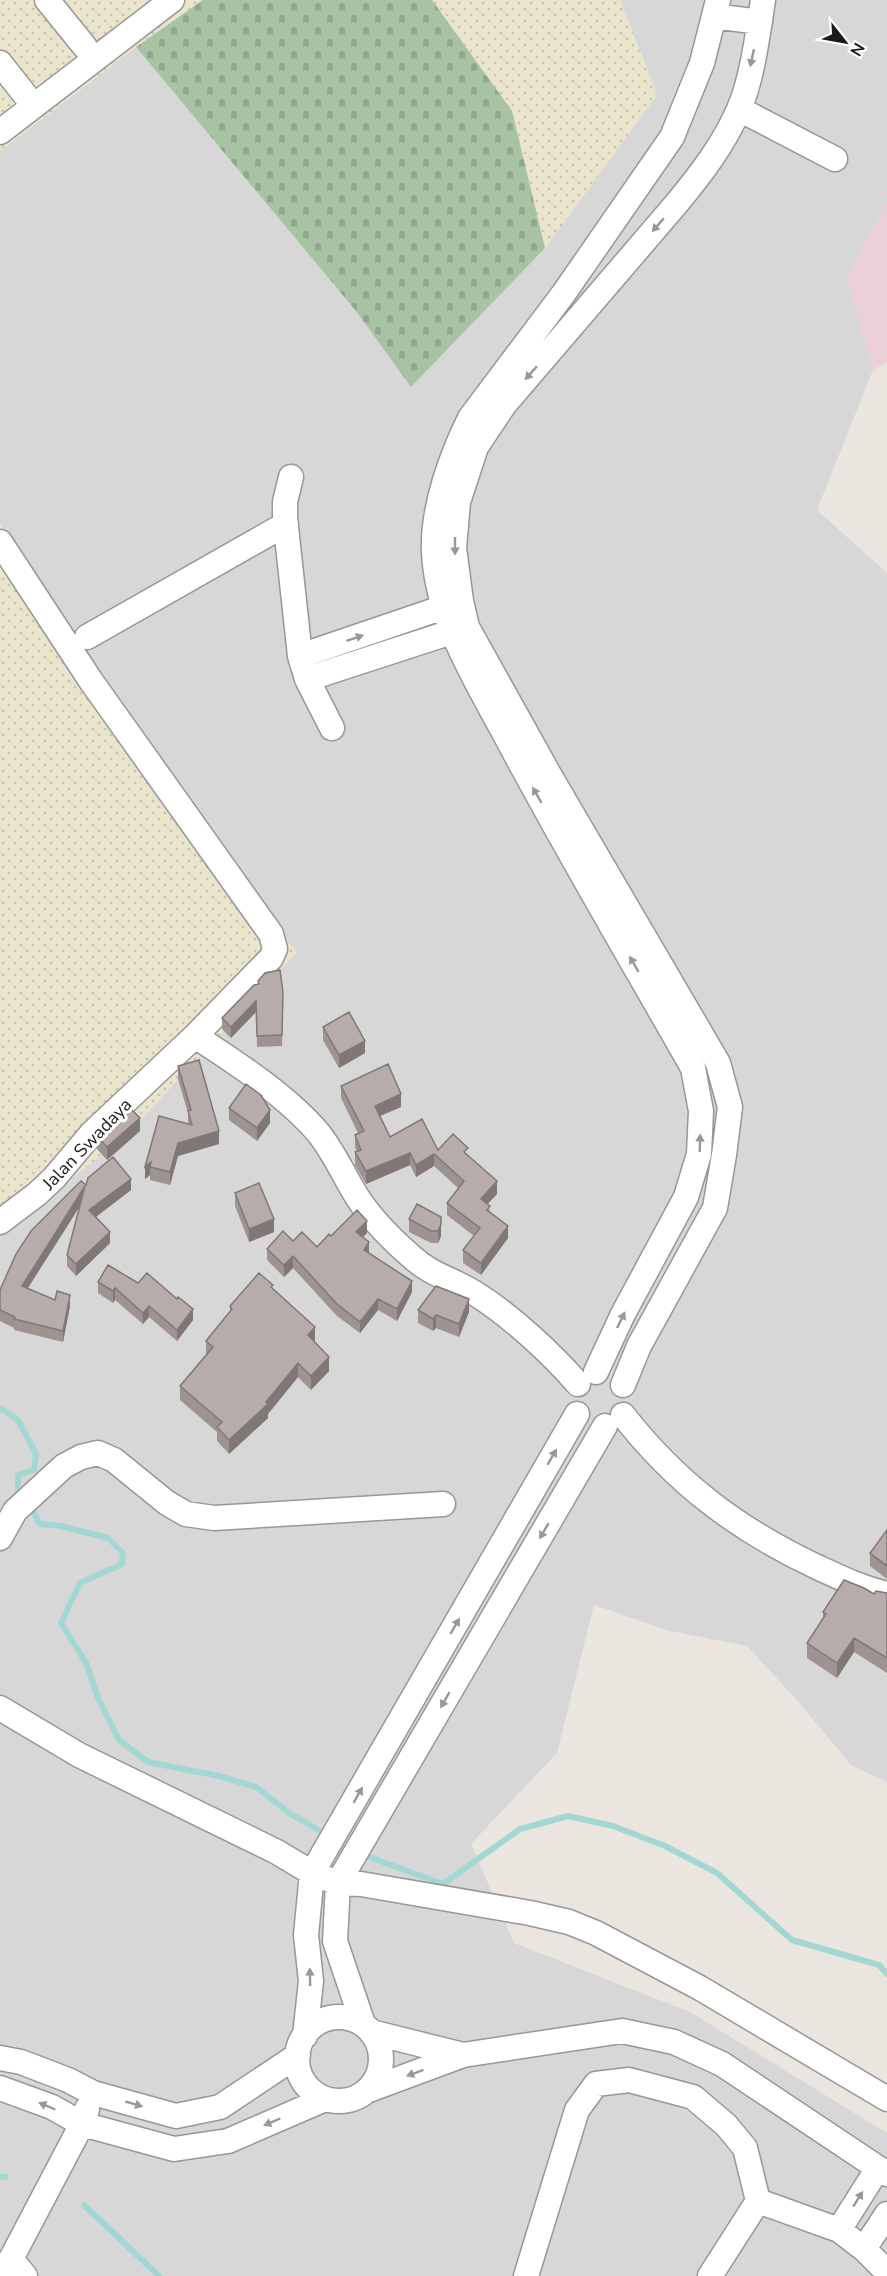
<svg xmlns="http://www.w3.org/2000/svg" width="887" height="2276" font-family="'Nunito Sans',sans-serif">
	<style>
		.residential { fill: #d8d7d8 }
		.commercial { fill: #ecd0d7 }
		.farmland { fill: url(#farmland-dots) }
		.cemetery { fill: url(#cemetery-stones) }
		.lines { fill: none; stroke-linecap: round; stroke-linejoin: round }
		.stream { stroke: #a3d7d4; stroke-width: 6 }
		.minor-casing { stroke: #979797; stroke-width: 27 }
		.minor { stroke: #fff; stroke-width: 24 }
		.wall { fill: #9d9492 }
		.shaded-wall { fill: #807877 }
		.building { fill: #b7acaa; stroke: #807877; stroke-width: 1.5 }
		.oneway { fill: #989898 }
		.labels { text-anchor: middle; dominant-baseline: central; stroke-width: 6; stroke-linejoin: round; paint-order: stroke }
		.street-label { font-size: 18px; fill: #1a1a1a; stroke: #fff }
	</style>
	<defs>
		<pattern id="farmland-dots" width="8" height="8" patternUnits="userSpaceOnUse" patternTransform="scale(1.5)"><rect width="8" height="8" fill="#eae4cc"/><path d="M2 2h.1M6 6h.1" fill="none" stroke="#c8c3af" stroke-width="1.8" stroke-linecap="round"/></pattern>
		<pattern id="cemetery-stones" width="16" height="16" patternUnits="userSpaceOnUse" patternTransform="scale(1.5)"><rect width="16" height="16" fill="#a7c3a3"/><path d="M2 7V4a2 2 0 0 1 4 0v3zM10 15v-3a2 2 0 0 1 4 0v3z" fill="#8fa78c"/></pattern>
	</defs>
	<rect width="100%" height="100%" fill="#ebe5e0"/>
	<path class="residential" d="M 620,0 L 887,0 L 887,203 L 847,277 L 873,370 L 817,510 L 887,573 L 887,1782 L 851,1765 L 796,1699 L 747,1646 L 670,1631 L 594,1605 L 557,1753 L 471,1844 L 514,1943 L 690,2012 L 887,2133 L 887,2276 L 0,2276 L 0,1217 L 245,893 L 0,524 L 0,151 L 136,47 L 356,311 L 411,386 L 545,248 L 657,95 Z"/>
	<path class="commercial" d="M 887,203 L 887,362 L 873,370 L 847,277 Z"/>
	<path class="farmland" d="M 0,0 L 203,0 L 136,47 L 0,151 Z
		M 432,0 L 620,0 L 657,95 L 545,248 L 512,111 Z
		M 0,524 L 245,893 L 297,952 L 123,1139 L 7,1228 L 0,1217 Z"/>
	<path class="cemetery" d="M 203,0 L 432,0 L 512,111 L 545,248 L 411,387 L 356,311 L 136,47 Z"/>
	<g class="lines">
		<path class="stream" d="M 0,1408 L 18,1420 L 36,1454 L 34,1470 L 18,1475 L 18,1490 L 23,1497
			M 29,1504 L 40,1524 L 61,1526 L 108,1538 L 123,1553 L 122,1564 L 80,1583 L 61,1623 L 86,1663 L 99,1700 L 119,1740 L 148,1762 L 219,1776 L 256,1787 L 289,1813 L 329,1836
			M 361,1854 L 443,1884 L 520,1829 L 568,1816 L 613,1826 L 665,1846 L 717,1873 L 792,1940 L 879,1965 L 887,1974
			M 0,2177 L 5,2177
			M 84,2205 L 159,2276"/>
		<defs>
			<path id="minor" d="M 47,0 L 85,47
				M 714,16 L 760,22
				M 0,63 L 26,96
				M 739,109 L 835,159
				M 0,132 L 172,0
				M 291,477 L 285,502 L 285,518 L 300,656 L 307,679 L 332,728
				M 0,542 L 91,681 L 271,934 L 275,949 L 271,958 L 195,1036 L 92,1133 L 54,1178 L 37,1194 L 0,1222
				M 87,637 L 286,524
				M 300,656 L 459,602
				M 307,679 L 467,627
				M 195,1036 C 235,1062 290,1098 320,1135 C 333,1152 342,1171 353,1190 C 367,1215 391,1239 413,1258 C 433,1276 455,1280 476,1294 C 511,1316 551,1353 578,1384
				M 596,1372 L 623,1314 L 686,1197 L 699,1154 L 701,1111 L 693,1068 C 631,959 567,851 508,740 C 477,682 437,620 434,552 C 432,509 451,456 470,418 L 564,293 L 672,137 L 702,63 L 718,0
				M 623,1385 L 639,1346 L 715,1208 L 724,1155 L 730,1107 L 718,1063 L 550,776 L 467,627 L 461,601 L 454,548 L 458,502 L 476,447 L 504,405 L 677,203 C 701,174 724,144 739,109 C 752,80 758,33 763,0
				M 623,1415 C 676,1483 737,1529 815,1566 C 839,1577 861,1588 887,1594
				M 0,1538 L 15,1511 L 64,1466 L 81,1457 L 98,1453 L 114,1460 L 167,1503 L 186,1514 L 214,1518 L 443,1504
				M 0,1708 L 79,1755 L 277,1852 L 312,1873 L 338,1883 L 361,1884 L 530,1913 L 569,1922 L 596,1933 L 700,1988 L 887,2099
				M297 2059a42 42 0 1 1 84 0a42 42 0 1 1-84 0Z
				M 363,2024 L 335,1941 L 338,1883 L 605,1426
				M 371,2032 L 463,2055
				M 305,2036 L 311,1981 L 306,1935 L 312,1873 L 577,1414
				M 0,2058 L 21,2062 L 68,2080 L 93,2093 L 176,2116 L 220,2107 L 298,2055
				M 0,2088 L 52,2107 L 82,2124 L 174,2149 L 228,2141 L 325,2099
				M 366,2091 L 463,2055 L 622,2031 L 674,2042 L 722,2064 L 887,2174
				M 758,2201 L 839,2230 L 864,2249 L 887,2272
				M 839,2230 L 878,2168
				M 864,2249 L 887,2214
				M 11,2259 L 25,2276
				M 0,2272 L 11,2259 L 82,2124 L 87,2109
				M 526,2276 L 577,2110 L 596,2084 L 629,2080 L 693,2097 L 726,2125 L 745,2148 L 758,2201 L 710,2276"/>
		</defs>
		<use href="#minor" class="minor-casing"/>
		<use href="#minor" class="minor"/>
	</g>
	<path class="wall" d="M 258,981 L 283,992 L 282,1046 L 257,1047 L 256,1012 L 231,1038 L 222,1029 L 222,1018 L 258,984 Z
		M 323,1027 L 365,1053 L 339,1068 L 323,1040 Z
		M 178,1066 L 219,1144 L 178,1156 L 170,1185 L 150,1180 L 150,1175 L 145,1179 L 145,1167 L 188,1124 L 188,1113 L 178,1079 Z
		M 341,1086 L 401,1107 L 380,1116 L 390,1137 L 438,1150 L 468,1155 L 497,1194 L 487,1204 L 490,1212 L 508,1238 L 481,1275 L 463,1263 L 463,1250 L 474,1236 L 447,1215 L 447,1203 L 458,1188 L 434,1166 L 416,1177 L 410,1165 L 366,1184 L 355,1165 L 355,1152 L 357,1152 L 355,1147 L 355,1135 L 358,1133 L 341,1098 Z
		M 229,1108 L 270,1123 L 257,1141 L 229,1120 Z
		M 140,1131 L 107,1160 L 97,1149 L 97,1136 Z
		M 86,1185 L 131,1190 L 96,1217 L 110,1243 L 76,1276 L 67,1266 L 67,1255 L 80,1206 L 28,1288 L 55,1300 L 70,1306 L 63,1342 L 14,1330 L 14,1328 L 0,1321 L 0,1290 Z
		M 235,1193 L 274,1232 L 249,1242 L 235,1206 Z
		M 441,1217 L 441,1236 L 438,1243 L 431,1243 L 409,1232 L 409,1219 Z
		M 367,1233 L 362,1237 L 369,1253 L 412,1292 L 397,1321 L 378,1310 L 360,1333 L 337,1316 L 293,1268 L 284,1277 L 267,1260 L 267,1249 L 293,1241 L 317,1247 L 331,1236 Z
		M 108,1265 L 193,1320 L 177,1341 L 149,1317 L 143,1324 L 115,1300 L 113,1303 L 98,1293 L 98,1282 Z
		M 273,1289 L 315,1341 L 329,1371 L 311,1390 L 298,1377 L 268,1414 L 268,1418 L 229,1454 L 217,1441 L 217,1432 L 180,1400 L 180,1386 L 206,1355 L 206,1341 L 230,1312 L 230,1306 Z
		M 418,1310 L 469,1312 L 459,1337 L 436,1328 L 433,1331 L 418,1323 Z
		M 887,1530 L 887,1579 L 870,1566 L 870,1553 Z
		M 887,1593 L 887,1673 L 854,1652 L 837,1678 L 807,1658 L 807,1643 L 823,1619 L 823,1612 L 874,1594 Z"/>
	<path class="shaded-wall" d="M 256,1001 L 256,1012 L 231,1038 L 231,1027 Z
		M 365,1041 L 365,1053 L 339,1068 L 339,1055 Z
		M 401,1094 L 401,1107 L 375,1118 L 375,1106 Z
		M 270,1110 L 270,1123 L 257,1141 L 257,1128 Z
		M 140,1118 L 140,1131 L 107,1160 L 107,1147 Z
		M 219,1131 L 219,1144 L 178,1156 L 170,1185 L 170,1172 L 178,1143 Z
		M 410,1153 L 410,1165 L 366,1184 L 366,1171 Z
		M 434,1154 L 434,1166 L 416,1177 L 416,1165 Z
		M 151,1162 L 150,1175 L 145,1179 L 145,1167 Z
		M 131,1179 L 131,1190 L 89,1222 L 89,1210 Z
		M 497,1181 L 497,1194 L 481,1211 L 481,1199 Z
		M 85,1186 L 85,1198 L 22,1297 L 22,1286 Z
		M 274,1219 L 274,1232 L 249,1242 L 249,1229 Z
		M 367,1221 L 367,1233 L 356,1244 L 356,1232 Z
		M 441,1224 L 441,1236 L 438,1243 L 438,1231 Z
		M 508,1226 L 508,1238 L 481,1275 L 481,1263 Z
		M 110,1232 L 110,1243 L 76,1276 L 76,1264 Z
		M 369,1242 L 369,1254 L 364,1250 Z
		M 293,1256 L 293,1268 L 284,1277 L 284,1265 Z
		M 412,1281 L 412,1292 L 397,1321 L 397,1309 Z
		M 115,1288 L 115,1300 L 113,1303 L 113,1291 Z
		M 70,1295 L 70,1306 L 63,1342 L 63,1331 Z
		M 378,1299 L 378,1310 L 360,1333 L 360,1322 Z
		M 469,1299 L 469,1312 L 459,1337 L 459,1324 Z
		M 149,1306 L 149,1317 L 143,1324 L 143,1313 Z
		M 193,1309 L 193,1320 L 177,1341 L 177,1330 Z
		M 436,1315 L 436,1328 L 433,1331 L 433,1319 Z
		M 315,1327 L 315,1341 L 308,1349 L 308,1335 Z
		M 329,1357 L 329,1371 L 311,1390 L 311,1376 Z
		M 298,1363 L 298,1377 L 268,1414 L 268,1418 L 229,1454 L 229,1440 L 266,1402 Z
		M 854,1638 L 854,1652 L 837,1678 L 837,1663 Z"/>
	<path class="building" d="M 280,970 L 283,992 L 282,1035 L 257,1036 L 256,1001 L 231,1027 L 222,1018 L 254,985 L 259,984 L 258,981 L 265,973 Z
		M 349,1012 L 365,1041 L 339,1055 L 323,1027 Z
		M 199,1060 L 219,1131 L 178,1143 L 170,1172 L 150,1167 L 151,1162 L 145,1167 L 159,1116 L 192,1125 L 188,1111 L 191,1110 L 178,1066 Z
		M 388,1064 L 401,1094 L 375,1106 L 390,1137 L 422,1119 L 438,1150 L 453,1134 L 468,1148 L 464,1152 L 497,1181 L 481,1199 L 490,1206 L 487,1210 L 508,1226 L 481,1263 L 463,1250 L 480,1228 L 447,1203 L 464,1181 L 434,1154 L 416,1165 L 410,1153 L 366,1171 L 355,1152 L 361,1150 L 355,1135 L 364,1131 L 341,1086 Z
		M 246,1084 L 261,1095 L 270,1110 L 257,1128 L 229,1108 Z
		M 128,1106 L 140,1118 L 107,1147 L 97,1136 Z
		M 113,1157 L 131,1179 L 89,1210 L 110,1232 L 76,1264 L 67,1255 L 85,1186 L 22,1286 L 55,1300 L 57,1291 L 70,1295 L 63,1331 L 14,1319 L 15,1317 L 0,1310 L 0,1290 L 16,1254 L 31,1231 L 81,1181 L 86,1185 L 88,1178 Z
		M 259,1183 L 274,1219 L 249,1229 L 235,1193 Z
		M 417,1204 L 441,1217 L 441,1224 L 438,1231 L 431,1231 L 409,1219 Z
		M 357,1210 L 367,1221 L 356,1232 L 369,1242 L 364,1250 L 412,1281 L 397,1309 L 378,1299 L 360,1322 L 337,1304 L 293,1256 L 284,1265 L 267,1249 L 283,1231 L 293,1241 L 302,1232 L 317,1247 L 329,1234 L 331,1236 Z
		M 108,1265 L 138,1283 L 147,1273 L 177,1299 L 178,1297 L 193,1309 L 177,1330 L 149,1306 L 143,1313 L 115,1288 L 113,1291 L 98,1282 Z
		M 259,1273 L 273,1285 L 271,1287 L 315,1327 L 308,1335 L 329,1357 L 311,1376 L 298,1363 L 266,1402 L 268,1404 L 229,1440 L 217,1427 L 222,1422 L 180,1386 L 213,1347 L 206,1341 L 232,1309 L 230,1306 Z
		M 436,1286 L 469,1299 L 459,1324 L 436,1315 L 433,1319 L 418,1310 Z
		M 887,1530 L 887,1566 L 870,1553 Z
		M 844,1580 L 864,1588 L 874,1594 L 876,1591 L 887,1593 L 887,1658 L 854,1638 L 837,1663 L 807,1643 L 826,1614 L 823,1612 Z"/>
	<defs><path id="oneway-solid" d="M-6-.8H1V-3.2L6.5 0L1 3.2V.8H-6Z" transform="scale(1.5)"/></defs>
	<g class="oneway">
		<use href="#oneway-solid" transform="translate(752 58) rotate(102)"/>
		<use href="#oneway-solid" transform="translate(658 225) rotate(131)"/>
		<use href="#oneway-solid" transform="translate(531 373) rotate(131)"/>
		<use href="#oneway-solid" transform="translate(455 546) rotate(90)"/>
		<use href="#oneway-solid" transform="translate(355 638) rotate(-18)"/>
		<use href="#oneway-solid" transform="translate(537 795) rotate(-120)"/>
		<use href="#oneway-solid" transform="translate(634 964) rotate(-120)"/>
		<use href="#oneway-solid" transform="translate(700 1143) rotate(-88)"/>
		<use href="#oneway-solid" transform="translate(621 1320) rotate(-64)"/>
		<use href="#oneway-solid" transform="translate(552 1457) rotate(-60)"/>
		<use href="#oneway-solid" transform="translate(544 1531) rotate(120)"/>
		<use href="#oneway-solid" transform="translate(455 1626) rotate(-60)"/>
		<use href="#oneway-solid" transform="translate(445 1700) rotate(120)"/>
		<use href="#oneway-solid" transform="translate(358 1795) rotate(-60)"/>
		<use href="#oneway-solid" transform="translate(310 1977) rotate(-91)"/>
		<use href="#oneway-solid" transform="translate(415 2073) rotate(160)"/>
		<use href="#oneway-solid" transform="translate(134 2104) rotate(16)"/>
		<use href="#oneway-solid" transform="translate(47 2106) rotate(-157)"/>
		<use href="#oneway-solid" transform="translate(272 2122) rotate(157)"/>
		<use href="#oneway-solid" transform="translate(858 2199) rotate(-58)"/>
	</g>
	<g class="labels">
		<g class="street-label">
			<text transform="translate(87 1144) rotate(-46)">Jalan Swadaya</text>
		</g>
	</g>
	<g transform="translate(845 42) rotate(121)" stroke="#ffffff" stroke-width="4.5" paint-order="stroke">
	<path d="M0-4.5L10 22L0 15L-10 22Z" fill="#1a1a1a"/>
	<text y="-9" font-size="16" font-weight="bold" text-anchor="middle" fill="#1a1a1a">N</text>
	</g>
</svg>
